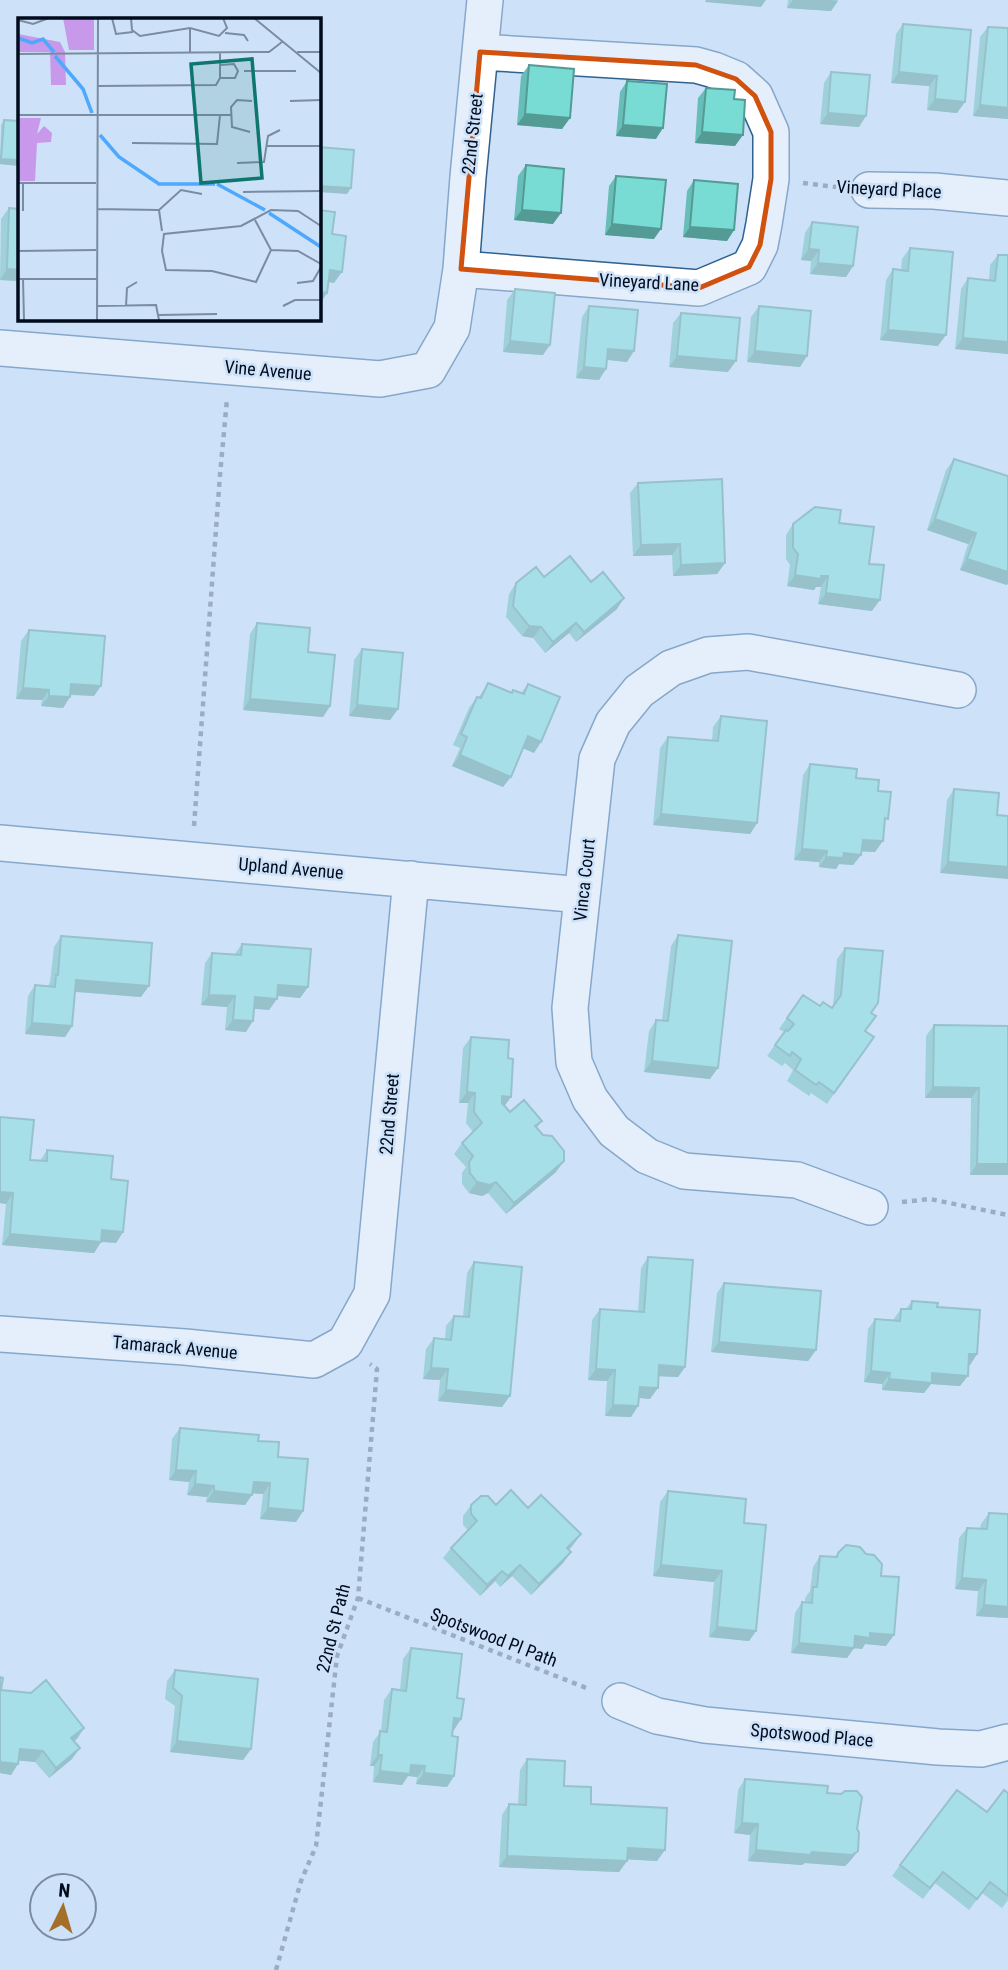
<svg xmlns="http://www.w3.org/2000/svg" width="1008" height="1970" font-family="'Roboto Condensed',sans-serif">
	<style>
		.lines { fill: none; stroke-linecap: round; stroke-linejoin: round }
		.minor-casing { stroke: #306191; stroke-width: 38 }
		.path { stroke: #5e6e82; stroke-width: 4.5; stroke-dasharray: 5 5; stroke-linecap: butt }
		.minor { stroke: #fff; stroke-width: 35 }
		.wall { fill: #67bdb7 }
		.shaded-wall { fill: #549a95 }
		.building { fill: #78dcd5; stroke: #549a95; stroke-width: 2 }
		.marked { fill: none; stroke: #d1510e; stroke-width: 5; stroke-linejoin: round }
		.labels { text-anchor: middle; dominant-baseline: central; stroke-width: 5; stroke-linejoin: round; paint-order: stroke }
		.street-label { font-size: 18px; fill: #000b1e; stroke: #cde2f8 }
		.inset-river { fill: none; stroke: #4ea8fd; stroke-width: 3.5 }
		.inset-road { fill: none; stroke: #7b8ca1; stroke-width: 2 }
		.view { fill: #0f766e; fill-opacity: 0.15; stroke: #0f766e; stroke-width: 3.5 }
		.inset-edge { fill: none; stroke: #000b1e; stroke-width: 3.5 }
	</style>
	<rect width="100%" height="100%" fill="#cde2f8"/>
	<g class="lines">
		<defs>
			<path id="minor" d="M 869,190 L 934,191 L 1008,198
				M 461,269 L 699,288 L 749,267 L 760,245 L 764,224 L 771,179 L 771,132 L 755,96 L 736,79 L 714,70 L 696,65 L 480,52
				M 0,348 L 380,379 L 428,370 L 452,328 L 461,269 L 468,177 L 485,0
				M 0,843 L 582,895
				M 870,1207 L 797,1180 L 684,1171 L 647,1156 L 614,1131 L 590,1099 L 574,1062 L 570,1008 L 597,759 L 613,723 L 639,691 L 671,668 L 708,655 L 748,652 L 958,690
				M 0,1334 L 185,1347 L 314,1360 L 345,1343 L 372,1294 L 411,879
				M 620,1701 L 657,1716 L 705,1725 L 938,1747 L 981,1749 L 1008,1742"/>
		</defs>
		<use href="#minor" class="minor-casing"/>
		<path class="path" d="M 803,183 L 836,187
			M 194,826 L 220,475 L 227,399
			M 902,1202 L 930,1199 L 1008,1215
			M 358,1598 L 589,1689
			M 276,1970 L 301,1881 L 316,1846 L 337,1656 L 358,1598 L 377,1369 L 370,1364"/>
		<use href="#minor" class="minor"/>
	</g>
	<path class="wall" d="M 788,0 L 838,0 L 831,11 L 787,8 Z
		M 903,24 L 971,30 L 957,113 L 927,110 L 929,86 L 891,83 L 896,34 Z
		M 988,27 L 1008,119 L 973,116 L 980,37 Z
		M 529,65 L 570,118 L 562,129 L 517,125 L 521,76 Z
		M 831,72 L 859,127 L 820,124 L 824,83 Z
		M 627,81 L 656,139 L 616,136 L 620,92 Z
		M 706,88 L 735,146 L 695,143 L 698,98 Z
		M 4,120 L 19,121 L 19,166 L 0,164 L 1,125 Z
		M 526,165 L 553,224 L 514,220 L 518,176 Z
		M 616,176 L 654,239 L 605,235 L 609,186 Z
		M 694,180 L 734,230 L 727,241 L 683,237 L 687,191 Z
		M 9,208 L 19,209 L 19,292 L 19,281 L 0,280 L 1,219 Z
		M 812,222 L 853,266 L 846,277 L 810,274 L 811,261 L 801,260 L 805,233 Z
		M 910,248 L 938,346 L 880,340 L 886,280 L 893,269 L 901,270 L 902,259 Z
		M 998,255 L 1008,255 L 1008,354 L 955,349 L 961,289 L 968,278 L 989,280 L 990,265 Z
		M 515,289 L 543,355 L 503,352 L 507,300 Z
		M 589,306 L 627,362 L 607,360 L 599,380 L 576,378 L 582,317 Z
		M 759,306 L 800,367 L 747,362 L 751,317 Z
		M 681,313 L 728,372 L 669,367 L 673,323 Z
		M 954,459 L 1007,585 L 960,570 L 968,544 L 927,530 L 946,470 Z
		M 638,483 L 725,563 L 717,574 L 673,576 L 672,555 L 633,556 L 630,493 Z
		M 839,523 L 869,564 L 872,611 L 818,604 L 821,587 L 816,587 L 814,590 L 787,586 L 790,565 L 786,559 L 786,535 L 793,524 Z
		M 544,577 L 591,582 L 617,609 L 576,642 L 569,633 L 545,653 L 533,638 L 522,636 L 506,617 L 509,594 L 516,583 Z
		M 257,623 L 308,652 L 330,706 L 323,717 L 243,710 L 250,634 Z
		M 29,630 L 94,696 L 70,695 L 63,708 L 41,706 L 42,700 L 16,699 L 21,641 Z
		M 362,649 L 398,709 L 390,720 L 349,716 L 354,660 Z
		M 488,683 L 511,692 L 513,690 L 521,693 L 528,684 L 534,753 L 523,748 L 503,787 L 452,766 L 460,748 L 453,745 L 469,708 L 477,697 L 479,697 Z
		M 721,716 L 757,823 L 750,834 L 653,825 L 660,748 L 668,737 L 712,741 L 713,727 Z
		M 810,764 L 856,778 L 884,824 L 875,852 L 861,851 L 861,855 L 853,865 L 839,864 L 836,869 L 819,867 L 819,862 L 794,860 L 803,775 Z
		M 954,789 L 997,815 L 940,873 L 947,800 Z
		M 678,935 L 710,1079 L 644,1072 L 649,1031 L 656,1020 L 662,1020 L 671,946 Z
		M 61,936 L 141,997 L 75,992 L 72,1026 L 65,1037 L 25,1034 L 28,996 L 35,985 L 48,986 L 50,982 L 54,947 Z
		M 242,944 L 308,987 L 300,998 L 277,996 L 269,1010 L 254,1008 L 246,1032 L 225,1030 L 227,1007 L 201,1005 L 205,963 L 212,953 L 234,955 Z
		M 845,948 L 871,1013 L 865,1031 L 874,1037 L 827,1104 L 811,1093 L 809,1096 L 787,1081 L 793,1070 L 785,1063 L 782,1066 L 767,1056 L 784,1032 L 779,1029 L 803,995 L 820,1006 L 832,1008 L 833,1006 L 837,959 Z
		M 934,1025 L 1008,1026 L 1008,1175 L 970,1175 L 971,1098 L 925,1098 L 926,1036 Z
		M 471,1037 L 504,1106 L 510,1112 L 542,1121 L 537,1128 L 556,1172 L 506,1214 L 488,1193 L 482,1196 L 469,1193 L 462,1184 L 462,1173 L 466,1167 L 454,1154 L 462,1143 L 473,1132 L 466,1123 L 468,1103 L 459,1103 L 463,1048 Z
		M 0,1117 L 30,1160 L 40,1161 L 47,1150 L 111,1179 L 123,1232 L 116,1243 L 101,1242 L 94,1253 L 2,1245 L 6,1204 L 0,1203 Z
		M 648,1257 L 685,1367 L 678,1377 L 658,1376 L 650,1399 L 639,1398 L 638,1406 L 631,1417 L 605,1416 L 607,1381 L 588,1380 L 592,1320 L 600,1309 L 638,1312 L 641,1268 Z
		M 474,1262 L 502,1407 L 438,1401 L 440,1380 L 423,1379 L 426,1349 L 434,1338 L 445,1340 L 446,1326 L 454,1316 L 463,1316 L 467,1273 Z
		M 724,1283 L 816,1350 L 808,1361 L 711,1352 L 717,1293 Z
		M 912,1301 L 937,1307 L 977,1354 L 970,1365 L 968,1365 L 960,1386 L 931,1384 L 924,1393 L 882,1390 L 882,1384 L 864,1382 L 868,1329 L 875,1319 L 893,1320 L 901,1309 L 906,1309 Z
		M 180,1428 L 258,1441 L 278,1457 L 303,1511 L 296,1522 L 260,1519 L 263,1494 L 253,1493 L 245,1505 L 206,1502 L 207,1497 L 187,1495 L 189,1482 L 169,1480 L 172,1439 Z
		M 668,1491 L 744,1523 L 756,1631 L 749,1641 L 709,1637 L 714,1582 L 653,1576 L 660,1502 Z
		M 471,1505 L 496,1505 L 528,1508 L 573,1545 L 569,1550 L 571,1552 L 563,1563 L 531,1595 L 512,1576 L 500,1587 L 495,1581 L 480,1596 L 443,1558 L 451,1548 L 468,1530 L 463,1525 L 463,1516 Z
		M 989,1513 L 1008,1618 L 976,1616 L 978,1591 L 955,1589 L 959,1538 L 967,1528 L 980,1529 L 981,1524 Z
		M 838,1553 L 881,1576 L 886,1646 L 865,1644 L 862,1649 L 854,1648 L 847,1658 L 791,1653 L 795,1613 L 802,1602 L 805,1602 L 805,1598 L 810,1591 L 813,1567 L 820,1556 L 835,1557 Z
		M 411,1648 L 457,1698 L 461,1719 L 453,1730 L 454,1776 L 447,1787 L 416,1784 L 417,1777 L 408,1776 L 402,1785 L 373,1782 L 374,1766 L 370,1766 L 373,1742 L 381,1731 L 384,1700 L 392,1689 L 400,1690 L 403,1659 Z
		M 175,1670 L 251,1749 L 243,1760 L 170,1752 L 175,1706 L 165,1699 L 167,1681 Z
		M 0,1677 L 1,1690 L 84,1728 L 74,1741 L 72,1759 L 49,1778 L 35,1762 L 19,1760 L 11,1775 L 0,1773 Z
		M 527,1759 L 591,1804 L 657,1861 L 627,1859 L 627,1861 L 619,1872 L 499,1867 L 502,1815 L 509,1804 L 518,1805 L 520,1770 Z
		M 745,1779 L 857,1829 L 858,1851 L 850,1861 L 845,1866 L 805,1863 L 802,1865 L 748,1861 L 750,1835 L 734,1833 L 738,1790 Z
		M 1008,1793 L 1008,1900 L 1002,1908 L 982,1893 L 969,1910 L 935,1883 L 923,1899 L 892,1876 L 900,1865 L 987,1812 Z"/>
	<path class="shaded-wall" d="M 706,0 L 766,0 L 761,7 L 705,2 Z
		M 793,0 L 831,0 L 838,1 L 831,11 L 787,8 Z
		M 899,72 L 937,76 L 929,86 L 891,83 Z
		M 935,99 L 965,102 L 957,113 L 927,110 Z
		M 980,105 L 1008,108 L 1008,119 L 973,116 Z
		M 828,113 L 866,116 L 859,127 L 820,124 Z
		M 525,114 L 570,118 L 562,129 L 517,125 Z
		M 623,125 L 663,128 L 656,139 L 616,136 Z
		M 702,132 L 743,135 L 735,146 L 695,143 Z
		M 1,159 L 19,160 L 19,166 L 0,164 L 0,161 Z
		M 318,186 L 351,188 L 347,194 L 318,192 Z
		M 522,210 L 561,213 L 553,224 L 514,220 Z
		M 612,224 L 661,229 L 654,239 L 605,235 Z
		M 690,227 L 734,230 L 727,241 L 683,237 Z
		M 809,249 L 819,250 L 811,261 L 801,260 Z
		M 818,263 L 853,266 L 846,277 L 810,274 Z
		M 7,269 L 19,270 L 19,281 L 0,280 Z
		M 330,270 L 342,272 L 334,283 L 322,281 Z
		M 318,291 L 327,293 L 320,304 L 318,303 Z
		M 888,330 L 946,335 L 938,346 L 880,340 Z
		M 963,338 L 1008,342 L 1008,354 L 955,349 Z
		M 510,341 L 550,345 L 543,355 L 503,352 Z
		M 608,349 L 634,351 L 627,362 L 601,359 Z
		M 755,351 L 807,356 L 800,367 L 747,362 Z
		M 677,356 L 736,361 L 728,372 L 669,367 Z
		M 584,367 L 606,369 L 599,380 L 576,378 Z
		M 935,519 L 976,533 L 968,544 L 927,530 Z
		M 680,544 L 672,555 L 633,556 L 641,545 Z
		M 967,559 L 1008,572 L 1008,584 L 1007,585 L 960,570 Z
		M 725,563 L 717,574 L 673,576 L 681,565 Z
		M 795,575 L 821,576 L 828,576 L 821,587 L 816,587 L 814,590 L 787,586 Z
		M 826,593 L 880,600 L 872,611 L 818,604 Z
		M 624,598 L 617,609 L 576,642 L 584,632 Z
		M 576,623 L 569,633 L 545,653 L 553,642 Z
		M 529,626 L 541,627 L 533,638 L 522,636 Z
		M 71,684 L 101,686 L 94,696 L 64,694 Z
		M 23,688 L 49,690 L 42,700 L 16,699 Z
		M 49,696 L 70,697 L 63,708 L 41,706 Z
		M 250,699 L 330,706 L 323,717 L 243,710 Z
		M 357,705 L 398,709 L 390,720 L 349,716 Z
		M 528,736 L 541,742 L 534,753 L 520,747 Z
		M 460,755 L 511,777 L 503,787 L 452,766 Z
		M 661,814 L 757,823 L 750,834 L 653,825 Z
		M 863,840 L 883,841 L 875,852 L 855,851 Z
		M 802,849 L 827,851 L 819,862 L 794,860 Z
		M 844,853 L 861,855 L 853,865 L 839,864 L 836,869 L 819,867 L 826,857 Z
		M 948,862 L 1008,867 L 1008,879 L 940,873 Z
		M 76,980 L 149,986 L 141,997 L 68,991 Z
		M 278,985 L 308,987 L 300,998 L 271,995 Z
		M 209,995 L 235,996 L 227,1007 L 201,1005 Z
		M 255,997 L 277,999 L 269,1010 L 247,1008 Z
		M 233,1020 L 253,1021 L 246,1032 L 225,1030 Z
		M 32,1023 L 72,1026 L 65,1037 L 25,1034 Z
		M 652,1061 L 718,1068 L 710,1079 L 644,1072 Z
		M 933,1087 L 979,1088 L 971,1098 L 925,1098 Z
		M 467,1092 L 475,1093 L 468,1103 L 459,1103 Z
		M 502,1096 L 511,1097 L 503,1108 L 495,1107 Z
		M 564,1161 L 556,1172 L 506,1214 L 514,1203 Z
		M 977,1164 L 1008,1164 L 1008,1175 L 970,1175 Z
		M 477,1182 L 496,1182 L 488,1193 L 482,1196 L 469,1193 Z
		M 0,1192 L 13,1193 L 6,1204 L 0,1203 Z
		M 102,1230 L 123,1232 L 116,1243 L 94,1241 Z
		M 10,1234 L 101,1242 L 94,1253 L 2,1245 Z
		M 719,1342 L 816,1350 L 808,1361 L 711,1352 Z
		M 969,1354 L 977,1354 L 970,1365 L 962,1364 Z
		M 659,1365 L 685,1367 L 678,1377 L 652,1376 Z
		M 431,1368 L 448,1369 L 440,1380 L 423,1379 Z
		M 596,1369 L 615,1370 L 607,1381 L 588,1380 Z
		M 871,1371 L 890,1373 L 882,1384 L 864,1382 Z
		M 932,1373 L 968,1376 L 960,1386 L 931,1384 L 924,1393 L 882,1390 L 889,1379 Z
		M 640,1387 L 658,1388 L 650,1399 L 632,1397 Z
		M 446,1390 L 510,1396 L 502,1407 L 438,1401 Z
		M 613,1405 L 638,1406 L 631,1417 L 605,1416 Z
		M 176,1470 L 196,1471 L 189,1482 L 169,1480 Z
		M 254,1482 L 270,1483 L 263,1494 L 246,1493 Z
		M 195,1484 L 214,1486 L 207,1497 L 187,1495 Z
		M 214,1491 L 252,1495 L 245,1505 L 206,1502 Z
		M 268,1508 L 303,1511 L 296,1522 L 260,1519 Z
		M 581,1534 L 573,1545 L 559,1559 L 567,1548 Z
		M 571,1552 L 563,1563 L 531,1595 L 539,1584 Z
		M 520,1565 L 512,1576 L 500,1587 L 508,1576 Z
		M 661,1565 L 722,1571 L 714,1582 L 653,1576 Z
		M 502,1571 L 495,1581 L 480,1596 L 487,1585 Z
		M 962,1578 L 986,1580 L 978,1591 L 955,1589 Z
		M 984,1605 L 1008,1607 L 1008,1618 L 976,1616 Z
		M 717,1627 L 756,1631 L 749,1641 L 709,1637 Z
		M 870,1633 L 894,1635 L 886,1646 L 865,1644 L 862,1649 L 854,1648 L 847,1658 L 791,1653 L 799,1643 L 855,1636 Z
		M 454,1718 L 461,1719 L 454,1730 L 446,1729 Z
		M 84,1728 L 77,1739 L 64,1749 L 71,1738 Z
		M 177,1741 L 251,1749 L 243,1760 L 170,1752 Z
		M 80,1748 L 72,1759 L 49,1778 L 56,1768 Z
		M 20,1749 L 43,1751 L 35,1762 L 12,1760 Z
		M 378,1755 L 382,1755 L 374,1766 L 370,1766 Z
		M 0,1762 L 18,1764 L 11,1775 L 0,1773 Z
		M 411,1765 L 425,1766 L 417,1777 L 408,1776 L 402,1785 L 373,1782 L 380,1771 Z
		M 424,1773 L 454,1776 L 447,1787 L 416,1784 Z
		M 742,1823 L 758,1824 L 750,1835 L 734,1833 Z
		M 628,1848 L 665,1850 L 657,1861 L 620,1859 Z
		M 756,1850 L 812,1852 L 858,1851 L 850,1861 L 845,1866 L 805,1863 L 802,1865 L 748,1861 Z
		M 507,1856 L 627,1861 L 619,1872 L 499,1867 Z"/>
	<path class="building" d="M 903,24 L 971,30 L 965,102 L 935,99 L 937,76 L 899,72 Z
		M 988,27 L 1008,28 L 1008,108 L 980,105 Z
		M 529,65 L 574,69 L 570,118 L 525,114 Z
		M 831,72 L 870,75 L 866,116 L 828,113 Z
		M 627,81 L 667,84 L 663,128 L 623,125 Z
		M 706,88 L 735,90 L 734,99 L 745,100 L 743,135 L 702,132 Z
		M 4,120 L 19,121 L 19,160 L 1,159 Z
		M 318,147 L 354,150 L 351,188 L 318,186 Z
		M 526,165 L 564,169 L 561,213 L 522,210 Z
		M 616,176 L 666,180 L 661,229 L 612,224 Z
		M 694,180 L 738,184 L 734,230 L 690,227 Z
		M 9,208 L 19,209 L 19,270 L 7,269 Z
		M 318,210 L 335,212 L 332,234 L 346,236 L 342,272 L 330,270 L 327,293 L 318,291 Z
		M 812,222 L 858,227 L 853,266 L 818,263 L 819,250 L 809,249 Z
		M 910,248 L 953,252 L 946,335 L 888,330 L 893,269 L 908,271 Z
		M 998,255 L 1008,255 L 1008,342 L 963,338 L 968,278 L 995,281 Z
		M 515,289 L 555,293 L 550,345 L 510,341 Z
		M 589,306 L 638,310 L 634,351 L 608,349 L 606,369 L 584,367 Z
		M 759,306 L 811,311 L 807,356 L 755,351 Z
		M 681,313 L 740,318 L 736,361 L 677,356 Z
		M 954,459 L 1008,476 L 1008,572 L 967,559 L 976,533 L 935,519 Z
		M 722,479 L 725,563 L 681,565 L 680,544 L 641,545 L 638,483 Z
		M 815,507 L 841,510 L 839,523 L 874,527 L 869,564 L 884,565 L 880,600 L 826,593 L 828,576 L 821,576 L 821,579 L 795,575 L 798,554 L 793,548 L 793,524 Z
		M 570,556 L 591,582 L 603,572 L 624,598 L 584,632 L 576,623 L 553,642 L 541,627 L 529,626 L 513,606 L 516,583 L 536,567 L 544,577 Z
		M 257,623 L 310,628 L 308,652 L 335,655 L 330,706 L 250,699 Z
		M 29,630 L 105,636 L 101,686 L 71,684 L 70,697 L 49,696 L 49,690 L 23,688 Z
		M 362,649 L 403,653 L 398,709 L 357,705 Z
		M 488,683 L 512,693 L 513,690 L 524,694 L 528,684 L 560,697 L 541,742 L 528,736 L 511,777 L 460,755 L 467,737 L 461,734 L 477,697 L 481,698 Z
		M 721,716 L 767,721 L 757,823 L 661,814 L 668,737 L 718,741 Z
		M 810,764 L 857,769 L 856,778 L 879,780 L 878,791 L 891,792 L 888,819 L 885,818 L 883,841 L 863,840 L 861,855 L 844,853 L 843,858 L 826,857 L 827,851 L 802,849 Z
		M 954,789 L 999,793 L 997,815 L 1008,816 L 1008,867 L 948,862 Z
		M 678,935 L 732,941 L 718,1068 L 652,1061 L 656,1020 L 668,1021 Z
		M 61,936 L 152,943 L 149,986 L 76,980 L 72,1026 L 32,1023 L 35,985 L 55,987 L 56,975 L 58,975 Z
		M 242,944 L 311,949 L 308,987 L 278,985 L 277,999 L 255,997 L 253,1021 L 233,1020 L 235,996 L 209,995 L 212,953 L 241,955 Z
		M 845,948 L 883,951 L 878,1003 L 871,1013 L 876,1016 L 865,1031 L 874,1037 L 834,1093 L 819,1082 L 816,1085 L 795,1070 L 801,1059 L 792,1052 L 790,1056 L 775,1045 L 786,1030 L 788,1031 L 794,1024 L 787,1018 L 803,995 L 820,1006 L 823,1002 L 832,1008 L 841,995 Z
		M 934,1025 L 1008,1026 L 1008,1164 L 977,1164 L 979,1088 L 933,1087 Z
		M 471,1037 L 509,1040 L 508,1058 L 513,1059 L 511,1097 L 502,1096 L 502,1103 L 510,1112 L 524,1100 L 542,1121 L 535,1126 L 543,1135 L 552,1136 L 564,1151 L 564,1161 L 514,1203 L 496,1182 L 490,1185 L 477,1182 L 470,1173 L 469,1162 L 473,1156 L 462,1143 L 482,1123 L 474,1112 L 475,1093 L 467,1092 Z
		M 0,1117 L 34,1120 L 30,1160 L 47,1161 L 47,1150 L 113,1156 L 111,1179 L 128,1181 L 123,1232 L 102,1230 L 101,1242 L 10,1234 L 13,1193 L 0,1192 Z
		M 648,1257 L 693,1260 L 685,1367 L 659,1365 L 658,1388 L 640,1387 L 638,1406 L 613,1405 L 615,1370 L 596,1369 L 600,1309 L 644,1312 Z
		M 474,1262 L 522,1267 L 510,1396 L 446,1390 L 448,1369 L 431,1368 L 434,1338 L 451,1340 L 454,1316 L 469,1317 Z
		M 724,1283 L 821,1291 L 816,1350 L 719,1342 Z
		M 912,1301 L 938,1303 L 937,1307 L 980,1310 L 977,1354 L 969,1354 L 968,1376 L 932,1373 L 932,1383 L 889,1379 L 890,1373 L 871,1371 L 875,1319 L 900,1321 L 901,1309 L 911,1309 Z
		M 180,1428 L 259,1435 L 258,1441 L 279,1442 L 278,1457 L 308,1459 L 303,1511 L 268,1508 L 270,1483 L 254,1482 L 252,1495 L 214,1491 L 214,1486 L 195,1484 L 196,1471 L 176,1470 Z
		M 511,1490 L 528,1508 L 541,1495 L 581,1534 L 567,1548 L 571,1552 L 539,1584 L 520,1565 L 508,1576 L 502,1571 L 487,1585 L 451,1548 L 477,1521 L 471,1514 L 471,1505 L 481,1496 L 488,1496 L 496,1505 Z
		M 668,1491 L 746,1499 L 744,1523 L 766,1525 L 756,1631 L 717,1627 L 722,1571 L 661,1565 Z
		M 989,1513 L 1008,1514 L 1008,1607 L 984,1605 L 986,1580 L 962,1578 L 967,1528 L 987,1529 Z
		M 846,1545 L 860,1547 L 866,1554 L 874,1555 L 882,1564 L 881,1576 L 899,1577 L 894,1635 L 870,1633 L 870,1638 L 855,1636 L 854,1648 L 799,1643 L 802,1602 L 812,1603 L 813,1587 L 817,1587 L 820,1556 L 837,1557 L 838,1553 Z
		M 411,1648 L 462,1654 L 457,1698 L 464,1699 L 461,1719 L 454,1718 L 452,1736 L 458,1737 L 454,1776 L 424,1773 L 425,1766 L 411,1765 L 410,1774 L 380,1771 L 382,1755 L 378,1755 L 380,1731 L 387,1732 L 392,1689 L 406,1691 Z
		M 175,1670 L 258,1679 L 251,1749 L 177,1741 L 182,1696 L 173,1688 Z
		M 0,1677 L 3,1678 L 1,1690 L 31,1693 L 46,1680 L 84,1728 L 71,1738 L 80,1748 L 56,1768 L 43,1751 L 20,1749 L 18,1764 L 0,1762 Z
		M 527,1759 L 565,1761 L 564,1786 L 591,1787 L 591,1804 L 667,1808 L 665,1850 L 628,1848 L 627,1861 L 507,1856 L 509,1804 L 526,1805 Z
		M 745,1779 L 828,1786 L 827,1793 L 841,1794 L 845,1791 L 857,1791 L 862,1797 L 857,1829 L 859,1832 L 858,1851 L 852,1855 L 812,1852 L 810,1855 L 756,1850 L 758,1824 L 742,1823 Z
		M 957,1790 L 987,1812 L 1004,1790 L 1008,1793 L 1008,1896 L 990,1882 L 977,1899 L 943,1872 L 930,1888 L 900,1865 Z"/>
	<path d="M0 0H1008V1970H0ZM 480,52 L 696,65 L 736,79 L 755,96 L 771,132 L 771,179 L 760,245 L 749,267 L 699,288 L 461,269 Z" fill="#cde2f8" fill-opacity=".55" fill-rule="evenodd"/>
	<path class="marked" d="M 480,52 L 696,65 L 736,79 L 755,96 L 771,132 L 771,179 L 760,245 L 749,267 L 699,288 L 461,269 Z"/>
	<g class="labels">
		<g class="street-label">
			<text transform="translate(472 134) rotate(-84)">22nd Street</text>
			<text transform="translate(889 189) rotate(3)">Vineyard Place</text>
			<text transform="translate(649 282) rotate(3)">Vineyard Lane</text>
			<text transform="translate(268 370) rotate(5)">Vine Avenue</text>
			<text transform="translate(291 868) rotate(5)">Upland Avenue</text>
			<text transform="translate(584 880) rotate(-84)">Vinca Court</text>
			<text transform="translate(389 1114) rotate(-85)">22nd Street</text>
			<text transform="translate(175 1347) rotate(5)">Tamarack Avenue</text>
			<text transform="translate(333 1628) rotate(-76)">22nd St Path</text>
			<text transform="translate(494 1637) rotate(21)">Spotswood Pl Path</text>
			<text transform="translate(812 1735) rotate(5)">Spotswood Place</text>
		</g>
	</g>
	<g transform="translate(18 18)">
		<rect width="303" height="303" fill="#cde2f8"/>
		<path d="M 45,0 L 76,0 L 76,32 L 51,32 ZM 0,16 L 42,24 L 47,34 L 48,67 L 33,67 L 32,34 L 0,34 ZM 0,100 L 23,100 L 19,116 L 26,108 L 34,115 L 33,124 L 19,125 L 17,163 L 0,163 Z" fill="#c899eb"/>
		<path class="inset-river" d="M 0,20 L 14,25 L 25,21 L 36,34M 37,38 L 65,71 L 74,95M 82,117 L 101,139 L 141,166 L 197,166M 199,166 L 247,192M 251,195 L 303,229"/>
		<path class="inset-road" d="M 94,0 L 98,16 L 115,14M 113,0 L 114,12 L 122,18 L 172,10 L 201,18 L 209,10 L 205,0M 236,0 L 303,55M 0,2 L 15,6 L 31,0M 172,10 L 172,35M 207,15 L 226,17 L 230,23M 279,34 L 303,34M 202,35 L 202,60M 0,36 L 251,34 L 264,24M 202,47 L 216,46 L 220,53 L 217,60 L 202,60M 226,53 L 278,53M 80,68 L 198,67 L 202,60M 272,83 L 303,82M 0,97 L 213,97M 232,114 L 214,109 L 213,89 L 219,82 L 234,83M 114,125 L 199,126 L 202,97M 249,128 L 303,128M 219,145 L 246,144 L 250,118 L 262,112M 0,165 L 78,165M 5,165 L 5,193M 225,174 L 303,173M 79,191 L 141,192M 141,192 L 163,172 L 184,176M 141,192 L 144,213M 237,202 L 253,232M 303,208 L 280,193 L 253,192 L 223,208 L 146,216 L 144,233 L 148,252 L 194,253 L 238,264 L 253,232 L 280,233 L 303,246M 0,233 L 78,232M 0,261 L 79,261M 5,261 L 6,302M 279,265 L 295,263 L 303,249M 79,288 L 138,287 L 141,302M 108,288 L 109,270 L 119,264M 265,288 L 277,282 L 303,282M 141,297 L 199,296M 79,302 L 80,0"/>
		<path class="view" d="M 234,41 L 244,160 L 183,165 L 173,46 Z"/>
		<rect width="303" height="303" class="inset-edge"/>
	</g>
	<g transform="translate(63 1907) rotate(5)"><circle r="33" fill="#cde2f8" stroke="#7b8ca1" stroke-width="2"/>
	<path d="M0-5L12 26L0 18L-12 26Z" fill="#a46f29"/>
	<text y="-10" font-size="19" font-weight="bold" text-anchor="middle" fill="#000b1e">N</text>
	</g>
</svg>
